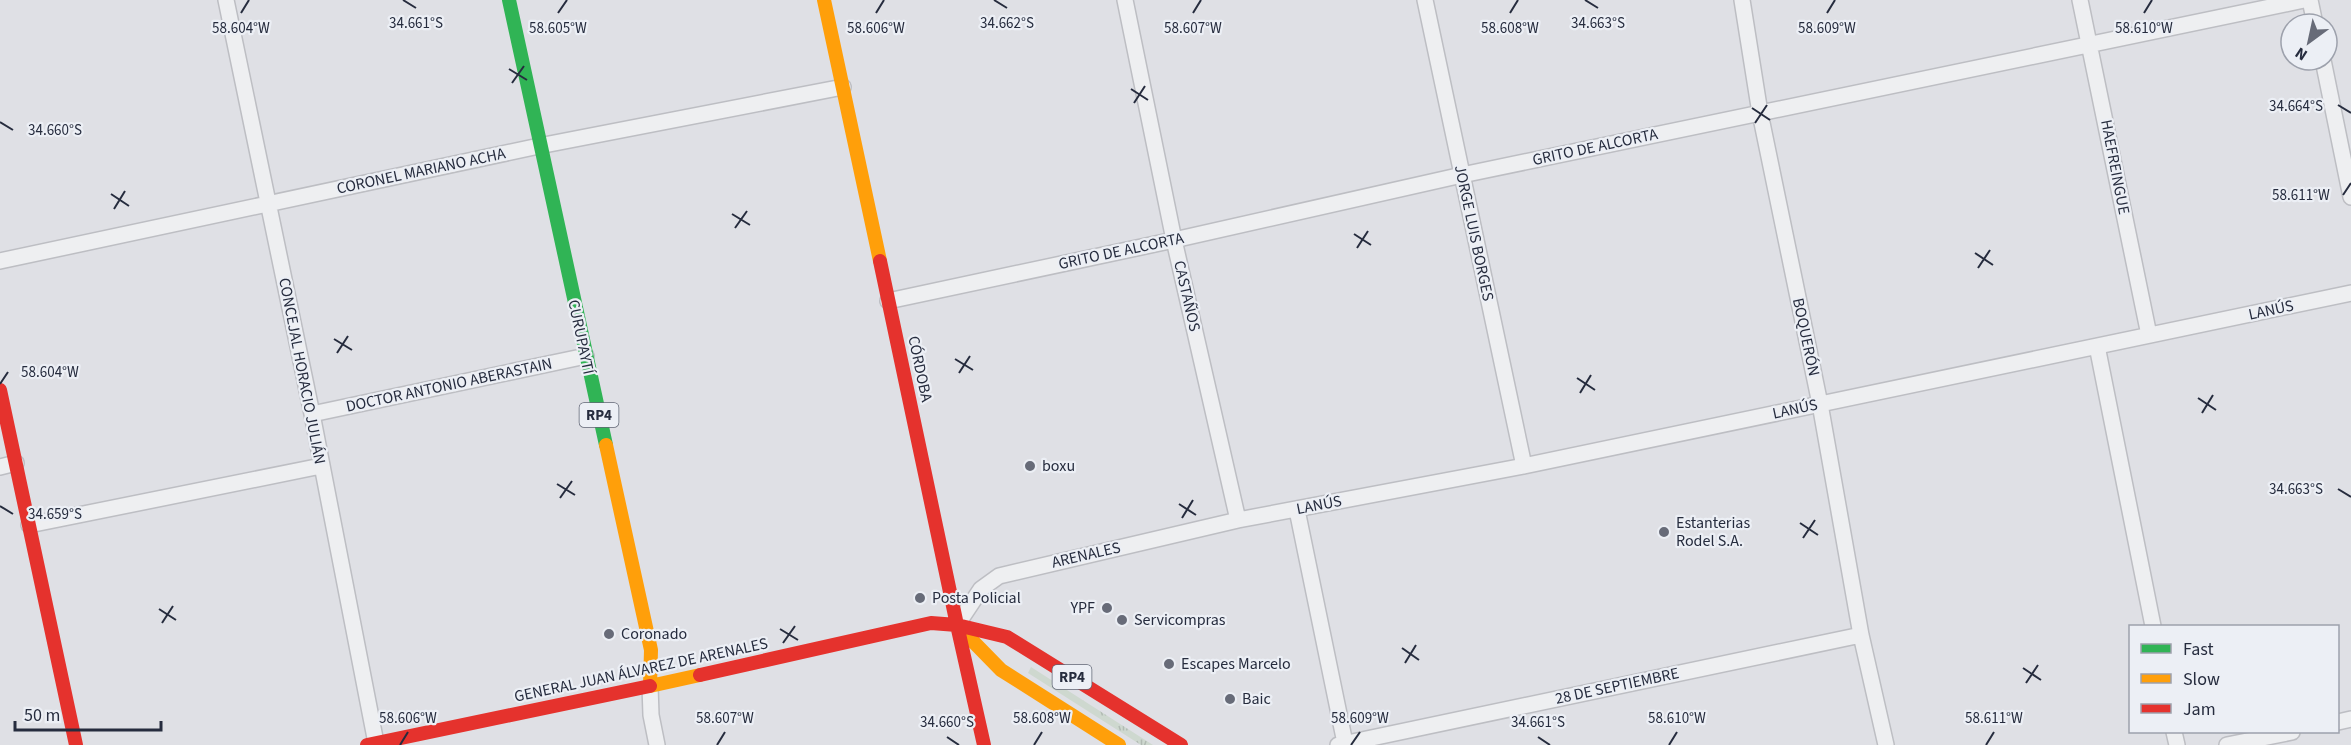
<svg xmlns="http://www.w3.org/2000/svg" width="2351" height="745" font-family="'Source Sans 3',sans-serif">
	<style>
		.grass { fill: url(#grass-tufts) }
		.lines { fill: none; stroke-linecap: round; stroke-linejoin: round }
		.street-casing { stroke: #bdbec3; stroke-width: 18 }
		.street { stroke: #eeeff1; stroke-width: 15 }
		.fast { stroke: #30b455; stroke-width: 14 }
		.slow { stroke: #ff9f0a; stroke-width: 14 }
		.jam { stroke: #e5322d; stroke-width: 14 }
		.ticks { fill: none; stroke: #262c3e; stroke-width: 2 }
		.poi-dot { fill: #676b78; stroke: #eceff5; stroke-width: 2 }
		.labels { text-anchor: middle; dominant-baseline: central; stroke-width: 4.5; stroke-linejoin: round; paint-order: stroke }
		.shield { fill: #eceff5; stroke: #616675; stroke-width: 1.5 }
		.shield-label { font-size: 15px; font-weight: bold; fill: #262c3e }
		.street-label { font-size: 16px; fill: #262c3e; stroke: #eceff5 }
		.poi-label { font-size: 16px; fill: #262c3e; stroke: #eceff5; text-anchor: start }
		.ticks-label { font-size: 15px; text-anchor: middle; fill: #262c3e; stroke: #eceff5; stroke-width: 4.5; stroke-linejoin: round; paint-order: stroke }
	</style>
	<defs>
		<pattern id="grass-tufts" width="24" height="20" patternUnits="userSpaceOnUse" patternTransform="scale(1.5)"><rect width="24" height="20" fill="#ced8cf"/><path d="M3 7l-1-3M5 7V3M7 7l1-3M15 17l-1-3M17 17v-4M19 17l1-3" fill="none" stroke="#b1bab3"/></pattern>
	</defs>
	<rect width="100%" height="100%" fill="#dfe0e5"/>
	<path class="grass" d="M 1031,667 L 1153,745 L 1141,745 L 1028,673 Z"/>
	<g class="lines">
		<defs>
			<path id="street" d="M 226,0 L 312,414 L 376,743
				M 1125,0 L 1174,240 L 1238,520
				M 1425,0 L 1524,466
				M 1742,0 L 1760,113 L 1820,404 L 1861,635 L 1886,745
				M 2080,0 L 2149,335
				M 2310,0 L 2315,24
				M 2323,60 L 2351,197
				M 0,261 L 539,146 L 843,87
				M 888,301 L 1174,240 L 1462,175 L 2304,0
				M 2097,346 L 2153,626
				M 312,414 L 586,356
				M 0,467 L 16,463
				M 1297,510 L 1345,743
				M 29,525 L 321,466
				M 957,625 L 981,589 L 999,576 L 1238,520 L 1524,466 L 2351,293
				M 650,686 L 651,715 L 657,745
				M 2338,722 L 2351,719
				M 2174,732 L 2177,745
				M 1338,745 L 1861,635
				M 2227,745 L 2292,732"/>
		</defs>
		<use href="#street" class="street-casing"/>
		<use href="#street" class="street"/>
		<path class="fast" d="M 509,0 L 606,445"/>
		<path class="slow" d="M 824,0 L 880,261
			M 606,445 L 651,650 L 650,686 L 700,675
			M 957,625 L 1001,670 L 1119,745"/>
		<path class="jam" d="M 880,261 L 957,625
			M 0,390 L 76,745
			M 957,625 L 984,745
			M 700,675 L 931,623 L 957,625 L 1007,637 L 1181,745
			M 367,745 L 650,686"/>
	</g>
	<path class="ticks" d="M 403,0 L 416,8M 994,0 L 1007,8M 1585,0 L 1598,8M 241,13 L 249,0M 558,13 L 567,0M 876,13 L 884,0M 1193,13 L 1201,0M 1510,13 L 1518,0M 1827,13 L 1835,0M 2144,13 L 2152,0M 509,69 L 527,80M 512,83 L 524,66M 1131,89 L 1148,100M 1134,103 L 1145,86M 2338,105 L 2351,113M 1752,108 L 1770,120M 0,122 L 13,130M 1755,123 L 1767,105M 111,194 L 129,206M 2343,195 L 2351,183M 114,209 L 125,191M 732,214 L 750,225M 735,228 L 747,211M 1354,234 L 1371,245M 1357,248 L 1368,231M 1975,253 L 1993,265M 1978,268 L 1990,250M 334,339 L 352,350M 337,353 L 348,336M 955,359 L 973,370M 959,373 L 970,356M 1577,378 L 1595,390M 0,384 L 8,372M 1580,393 L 1591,375M 2198,398 L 2216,410M 2202,413 L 2213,395M 557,484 L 575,495M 2338,489 L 2351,497M 560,498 L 572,481M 1179,504 L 1196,515M 0,506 L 13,514M 1182,518 L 1193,500M 1800,523 L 1818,535M 1803,538 L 1815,520M 159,609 L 176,620M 162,623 L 173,606M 780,629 L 798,640M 783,643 L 795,626M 1402,648 L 1419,660M 1405,663 L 1416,645M 2023,668 L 2041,680M 2026,683 L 2038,665M 947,737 L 959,745M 1538,737 L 1550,745M 400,745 L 408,732M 717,745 L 725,732M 1034,745 L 1042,732M 1351,745 L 1360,732M 1669,745 L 1677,732M 1986,745 L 1994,732"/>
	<g class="poi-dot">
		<circle cx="1030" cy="466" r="6"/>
		<circle cx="1664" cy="532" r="6"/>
		<circle cx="920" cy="598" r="6"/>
		<circle cx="1107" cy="608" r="6"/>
		<circle cx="1122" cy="620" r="6"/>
		<circle cx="609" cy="634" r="6"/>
		<circle cx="1169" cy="664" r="6"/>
		<circle cx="1230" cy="699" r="6"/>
	</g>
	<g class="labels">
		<g class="shield">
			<rect x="579.5" y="403" width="39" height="24" rx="4.5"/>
			<rect x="1052.5" y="665" width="39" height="24" rx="4.5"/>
		</g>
		<g class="shield-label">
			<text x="599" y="415">RP4</text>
			<text x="1072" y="677">RP4</text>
		</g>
		<g class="street-label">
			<text transform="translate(1595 147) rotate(-12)">GRITO DE ALCORTA</text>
			<text transform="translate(2115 167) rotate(79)">HAEFREINGUE</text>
			<text transform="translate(421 171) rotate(-12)">CORONEL MARIANO ACHA</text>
			<text transform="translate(1474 233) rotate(78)">JORGE LUIS BORGES</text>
			<text transform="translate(1121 251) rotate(-12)">GRITO DE ALCORTA</text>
			<text transform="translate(1187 296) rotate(77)">CASTAÑOS</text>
			<text transform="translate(2271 310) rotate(-12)">LANÚS</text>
			<text transform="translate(581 337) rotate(78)">CURUPAYTÍ</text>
			<text transform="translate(1806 337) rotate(78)">BOQUERÓN</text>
			<text transform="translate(920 369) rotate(78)">CÓRDOBA</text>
			<text transform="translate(302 371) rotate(79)">CONCEJAL HORACIO JULIÁN</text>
			<text transform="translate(449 385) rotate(-12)">DOCTOR ANTONIO ABERASTAIN</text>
			<text transform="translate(1795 409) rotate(-12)">LANÚS</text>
			<text transform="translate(1319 505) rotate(-11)">LANÚS</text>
			<text transform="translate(1086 555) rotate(-13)">ARENALES</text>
			<text transform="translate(641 670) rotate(-12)">GENERAL JUAN ÁLVAREZ DE ARENALES</text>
			<text transform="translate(1617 686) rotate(-12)">28 DE SEPTIEMBRE</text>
		</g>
		<g class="poi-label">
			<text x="1042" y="466">boxu</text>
			<text x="1676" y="523">Estanterias<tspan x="1676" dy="18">Rodel S.A.</tspan></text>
			<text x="932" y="598">Posta Policial</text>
			<text x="1095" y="608" text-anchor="end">YPF</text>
			<text x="1134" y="620">Servicompras</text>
			<text x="621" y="634">Coronado</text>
			<text x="1181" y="664">Escapes Marcelo</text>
			<text x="1242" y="699">Baic</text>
		</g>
	</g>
	<g class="ticks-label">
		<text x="416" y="28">34.661°S</text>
		<text x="1007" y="28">34.662°S</text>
		<text x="1598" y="28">34.663°S</text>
		<text x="241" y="33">58.604°W</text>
		<text x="558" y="33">58.605°W</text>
		<text x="876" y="33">58.606°W</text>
		<text x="1193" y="33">58.607°W</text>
		<text x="1510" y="33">58.608°W</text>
		<text x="1827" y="33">58.609°W</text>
		<text x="2144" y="33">58.610°W</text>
		<text x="2296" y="111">34.664°S</text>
		<text x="55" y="135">34.660°S</text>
		<text x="2301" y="200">58.611°W</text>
		<text x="50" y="377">58.604°W</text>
		<text x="2296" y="494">34.663°S</text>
		<text x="55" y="519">34.659°S</text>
		<text x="408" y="723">58.606°W</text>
		<text x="725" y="723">58.607°W</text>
		<text x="1042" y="723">58.608°W</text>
		<text x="1360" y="723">58.609°W</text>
		<text x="1677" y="723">58.610°W</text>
		<text x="1994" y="723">58.611°W</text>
		<text x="947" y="727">34.660°S</text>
		<text x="1538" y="727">34.661°S</text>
	</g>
	<rect x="2129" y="625" width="210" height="108" fill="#eceff5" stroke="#9da1ac" stroke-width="1.5"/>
	<rect x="2141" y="644" width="30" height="9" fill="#30b455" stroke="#9da1ac" stroke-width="1.5"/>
	<text x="2183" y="655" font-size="18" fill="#262c3e">Fast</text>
	<rect x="2141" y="674" width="30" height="9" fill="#ff9f0a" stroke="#9da1ac" stroke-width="1.5"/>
	<text x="2183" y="685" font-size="18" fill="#262c3e">Slow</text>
	<rect x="2141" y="704" width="30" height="9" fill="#e5322d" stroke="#9da1ac" stroke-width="1.5"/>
	<text x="2183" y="715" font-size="18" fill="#262c3e">Jam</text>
	<g transform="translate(2309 42) rotate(213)"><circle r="28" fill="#eceff5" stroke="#9da1ac" stroke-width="1.5"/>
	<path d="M0-4.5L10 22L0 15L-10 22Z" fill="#676b78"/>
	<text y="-9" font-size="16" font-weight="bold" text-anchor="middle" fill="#262c3e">N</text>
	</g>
	<path d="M15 721v9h146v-9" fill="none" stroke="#262c3e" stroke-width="3"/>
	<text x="24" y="721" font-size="18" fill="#262c3e" stroke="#eceff5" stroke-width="4.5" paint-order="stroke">50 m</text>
</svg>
